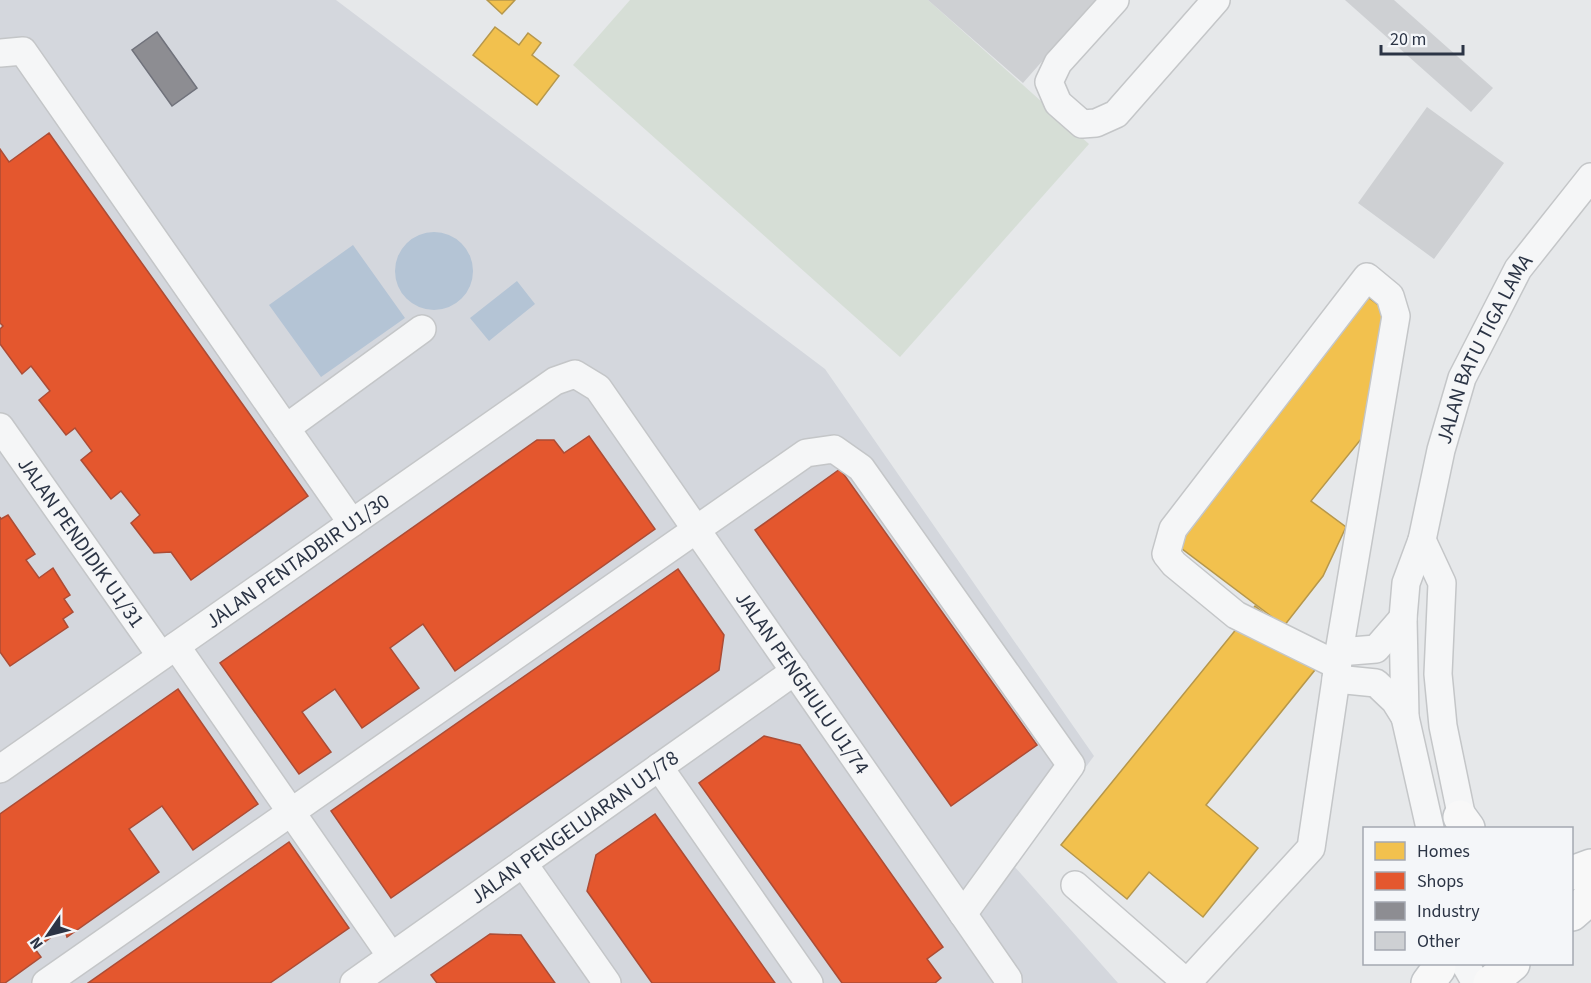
<svg xmlns="http://www.w3.org/2000/svg" width="1591" height="983" font-family="'Source Sans 3',sans-serif">
	<style>
		.built { fill: #d4d7dd }
		.green { fill: #d6ded6 }
		.water { fill: #b4c4d5 }
		.homes { fill: #f2c14e; stroke: #b6974b; stroke-width: 1.5 }
		.shops { fill: #e4572e; stroke: #ac4c35; stroke-width: 1.5 }
		.industry { fill: #8d8d92; stroke: #70727b; stroke-width: 1.5 }
		.building { fill: #ced0d3 }
		.lines { fill: none; stroke-linecap: round; stroke-linejoin: round }
		.minor-casing { stroke: #c4c6c8; stroke-width: 30 }
		.major-casing { stroke: #c2c5c8; stroke-width: 36 }
		.minor { stroke: #f5f6f7; stroke-width: 27 }
		.major { stroke: #f8f8f8; stroke-width: 33 }
		.labels { text-anchor: middle; dominant-baseline: central; stroke-width: 6; stroke-linejoin: round; paint-order: stroke }
		.street-label { font-size: 21px; fill: #2b3445; stroke: #f4f6f9 }
	</style>
	<rect width="100%" height="100%" fill="#e6e8ea"/>
	<path class="built" d="M 0,0 L 336,0 L 825,369 L 1094,756 L 1013,865 L 1118,983 L 0,983 Z"/>
	<path class="green" d="M 630,0 L 928,0 L 1089,144 L 900,357 L 573,65 Z"/>
	<path class="water" d="M395 271a39 39 0 1 1 78 0a39 39 0 1 1-78 0Z
		M 353,245 L 405,318 L 321,377 L 269,305 Z
		M 517,281 L 535,304 L 489,341 L 470,318 Z"/>
	<path class="homes" d="M 487,0 L 515,0 L 502,14 Z
		M 495,27 L 519,45 L 528,33 L 541,43 L 532,55 L 559,76 L 537,105 L 473,55 Z
		M 1361,292 L 1389,313 L 1366,433 L 1311,501 L 1346,527 L 1323,576 L 1284,626 L 1173,542 Z
		M 1255,606 L 1323,660 L 1206,805 L 1258,848 L 1203,917 L 1149,872 L 1127,899 L 1061,845 Z"/>
	<path class="shops" d="M 49,133 L 308,496 L 191,580 L 171,552 L 154,553 L 131,523 L 140,515 L 121,491 L 111,499 L 81,460 L 92,451 L 75,428 L 66,435 L 39,400 L 50,391 L 31,366 L 22,374 L 0,344 L 0,329 L 3,326 L 0,323 L 0,149 L 9,162 Z
		M 589,436 L 655,529 L 455,671 L 423,624 L 390,648 L 419,688 L 362,728 L 335,689 L 302,712 L 331,752 L 299,774 L 220,663 L 537,440 L 554,440 L 564,453 Z
		M 840,469 L 1037,745 L 951,806 L 755,530 Z
		M 8,515 L 35,554 L 26,560 L 39,578 L 53,568 L 70,595 L 64,599 L 73,612 L 63,619 L 68,627 L 10,666 L 0,652 L 0,517 L 1,519 Z
		M 678,569 L 724,635 L 719,670 L 391,898 L 331,811 Z
		M 178,689 L 258,804 L 193,850 L 162,806 L 129,829 L 159,872 L 67,937 L 64,928 L 35,949 L 41,957 L 5,983 L 0,983 L 0,814 Z
		M 764,736 L 800,745 L 943,947 L 927,959 L 941,978 L 935,983 L 842,983 L 699,783 Z
		M 655,814 L 775,983 L 652,983 L 587,891 L 596,855 Z
		M 289,842 L 349,928 L 270,983 L 88,983 Z
		M 490,934 L 521,935 L 555,983 L 437,983 L 431,975 Z"/>
	<path class="industry" d="M 157,32 L 197,88 L 172,106 L 132,50 Z"/>
	<path class="building" d="M 928,0 L 1096,0 L 1023,83 Z
		M 1345,0 L 1394,0 L 1493,88 L 1471,112 Z
		M 1427,107 L 1504,163 L 1434,259 L 1358,203 Z"/>
	<g class="lines">
		<defs>
			<g id="minor">
				<path d="M 1115,0 L 1058,63 L 1049,82 L 1058,103 L 1082,124 L 1096,123 L 1116,114 L 1216,0"/>
				<path d="M 0,53 L 23,51 L 352,523"/>
				<path id="s1" d="M 0,427 L 161,656"/>
				<path d="M 286,428 L 422,329"/>
				<path d="M 1422,540 L 1442,583 L 1438,674 L 1443,726 L 1464,828"/>
				<path d="M 176,646 L 391,956"/>
				<path d="M 1339,652 L 1376,649 L 1403,618"/>
				<path d="M 1336,679 L 1376,683 L 1395,701 L 1405,717"/>
				<path d="M 659,767 L 809,983"/>
				<path id="s2" d="M 0,769 L 555,381 L 575,374 L 598,388 L 963,914 L 1008,979 L 1008,983"/>
				<path id="s3" d="M 1430,828 L 1405,717 L 1403,618 L 1406,583 L 1422,540 L 1441,450 L 1462,378 L 1518,269 L 1591,177"/>
				<path d="M 523,863 L 607,983"/>
				<path d="M 1075,885 L 1187,983"/>
				<path d="M 1465,964 L 1476,983"/>
				<path d="M 46,983 L 806,453 L 834,449 L 861,468 L 1071,765 L 963,914"/>
				<path id="s4" d="M 354,983 L 795,671"/>
				<path d="M 1187,983 L 1311,848 L 1336,679 L 1339,652 L 1396,316 L 1390,296 L 1367,277 L 1173,529 L 1166,554 L 1174,564 L 1236,615 L 1337,665"/>
			</g>
			<path id="major" d="M 1460,817 L 1468,828
				M 1572,873 L 1591,866
				M 1572,914 L 1591,897
				M 1428,983 L 1439,968 L 1439,964
				M 1490,983 L 1513,964"/>
		</defs>
		<use href="#minor" class="minor-casing"/>
		<use href="#major" class="major-casing"/>
		<use href="#minor" class="minor"/>
		<use href="#major" class="major"/>
	</g>
	<g class="labels">
		<g class="street-label">
			<text stroke="none"><textPath href="#s3" startOffset="496">JALAN BATU TIGA LAMA</textPath></text>
			<text stroke="none"><textPath href="#s1" startOffset="141">JALAN PENDIDIK U1/31</textPath></text>
			<text stroke="none"><textPath href="#s2" startOffset="363">JALAN PENTADBIR U1/30</textPath></text>
			<text stroke="none"><textPath href="#s2" startOffset="1084">JALAN PENGHULU U1/74</textPath></text>
			<text stroke="none"><textPath href="#s4" startOffset="270">JALAN PENGELUARAN U1/78</textPath></text>
		</g>
	</g>
	<rect x="1363" y="827" width="210" height="138" fill="#f4f6f9" stroke="#a4a8b1" stroke-width="1.5"/>
	<rect x="1375" y="842" width="30" height="18" fill="#f2c14e" stroke="#a4a8b1" stroke-width="1.5"/>
	<text x="1417" y="857" font-size="18" fill="#2b3445">Homes</text>
	<rect x="1375" y="872" width="30" height="18" fill="#e4572e" stroke="#a4a8b1" stroke-width="1.5"/>
	<text x="1417" y="887" font-size="18" fill="#2b3445">Shops</text>
	<rect x="1375" y="902" width="30" height="18" fill="#8d8d92" stroke="#a4a8b1" stroke-width="1.5"/>
	<text x="1417" y="917" font-size="18" fill="#2b3445">Industry</text>
	<rect x="1375" y="932" width="30" height="18" fill="#ced0d3" stroke="#a4a8b1" stroke-width="1.5"/>
	<text x="1417" y="947" font-size="18" fill="#2b3445">Other</text>
	<g transform="translate(48 935) rotate(235)" stroke="#f4f6f9" stroke-width="4.5" paint-order="stroke">
	<path d="M0-4.5L10 22L0 15L-10 22Z" fill="#2b3445"/>
	<text y="-9" font-size="16" font-weight="bold" text-anchor="middle" fill="#2b3445">N</text>
	</g>
	<path d="M1381 45v9h82v-9" fill="none" stroke="#2b3445" stroke-width="3"/>
	<text x="1390" y="45" font-size="18" fill="#2b3445" stroke="#f4f6f9" stroke-width="4.5" paint-order="stroke">20 m</text>
</svg>
